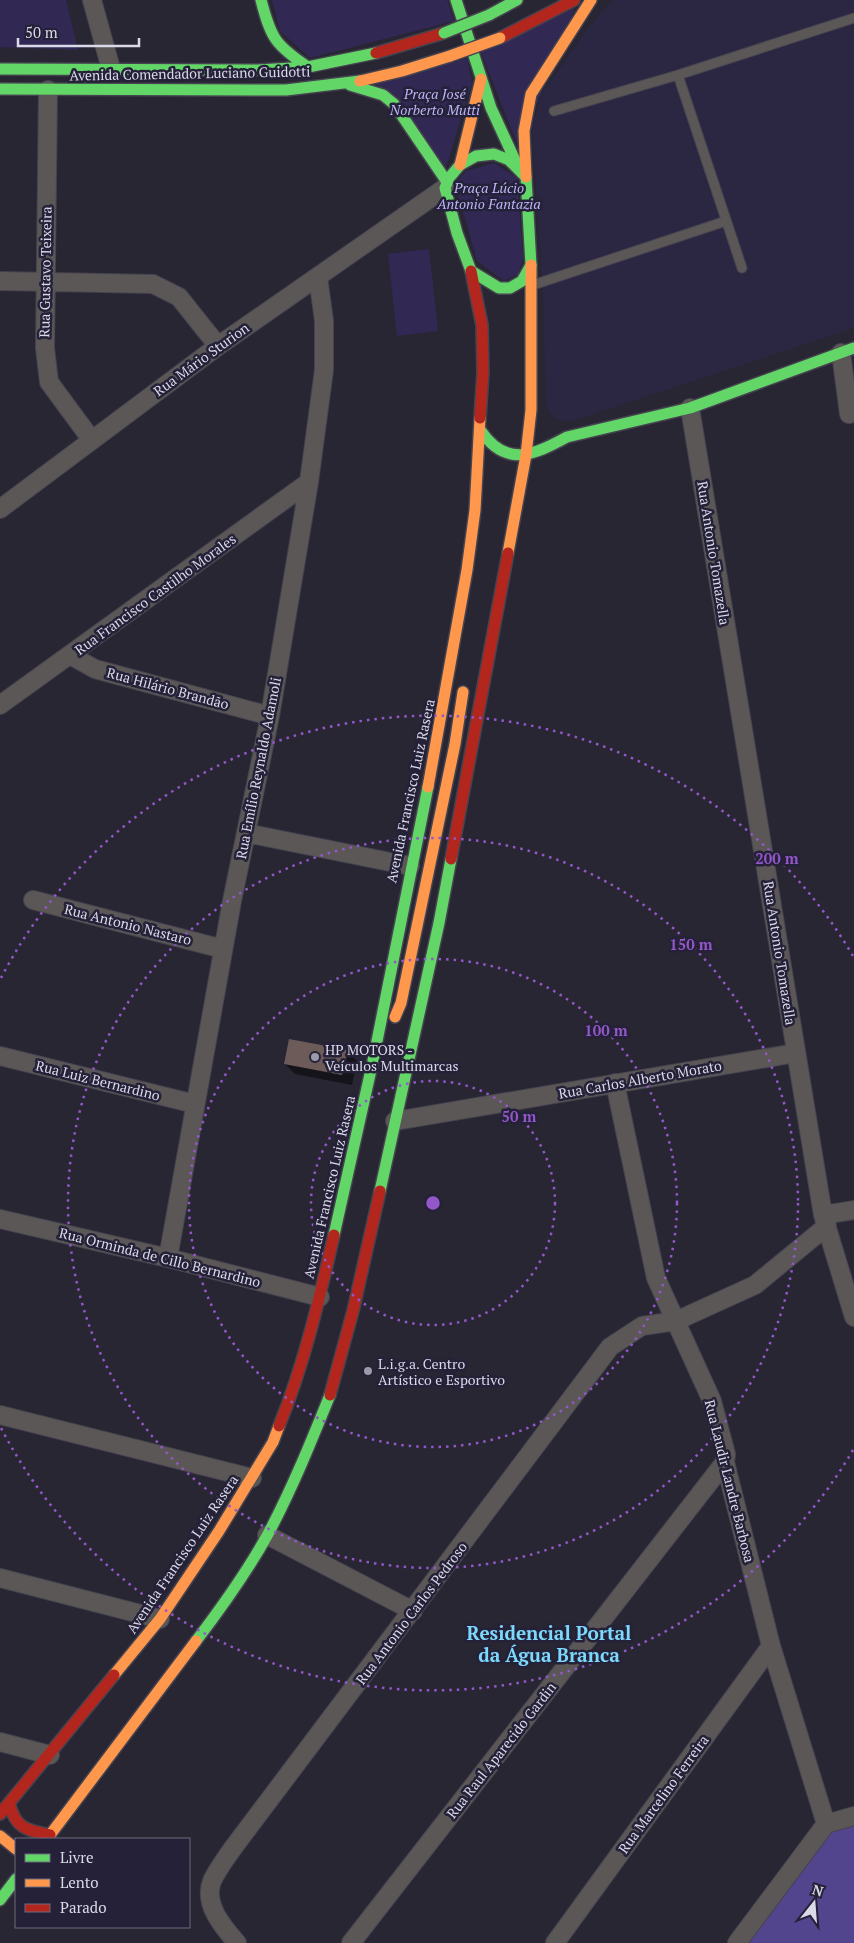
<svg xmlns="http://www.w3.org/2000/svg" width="854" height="1943" font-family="'PT Serif',serif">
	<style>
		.built { fill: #2b2742 }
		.green { fill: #312954 }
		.forest { fill: #52458d }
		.shadow { fill: #0007 }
		.building { fill: #6d5b5a }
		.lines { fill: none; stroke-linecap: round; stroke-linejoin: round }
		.lane-casing { stroke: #45434f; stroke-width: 11 }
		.street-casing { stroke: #45434f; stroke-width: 20 }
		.fast-casing { stroke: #45434f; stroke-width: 14 }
		.slow-casing { stroke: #45434f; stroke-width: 14 }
		.jam-casing { stroke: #45434f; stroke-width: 14 }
		.lane { stroke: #5b5757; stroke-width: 9 }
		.street { stroke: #5b5757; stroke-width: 18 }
		.fast { stroke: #63d668; stroke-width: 11 }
		.slow { stroke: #ff974d; stroke-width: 11 }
		.jam { stroke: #b3261e; stroke-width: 11 }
		.fast-bridge-casing { stroke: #45434f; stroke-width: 14; stroke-linecap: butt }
		.slow-bridge-casing { stroke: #45434f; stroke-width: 14; stroke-linecap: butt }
		.fast-bridge { stroke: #63d668; stroke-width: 11 }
		.slow-bridge { stroke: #ff974d; stroke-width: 11 }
		.ring { fill: none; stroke: #9357c9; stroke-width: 2.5; stroke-dasharray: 2.5 5 }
		.poi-dot { fill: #9c9aa9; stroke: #242138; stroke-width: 2 }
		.labels { text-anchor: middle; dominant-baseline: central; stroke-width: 5; stroke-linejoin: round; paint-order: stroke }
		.street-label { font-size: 14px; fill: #dad9e8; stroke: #242138 }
		.park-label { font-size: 14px; font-style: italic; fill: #bdb6f9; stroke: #242138 }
		.poi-label { font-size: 14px; fill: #dad9e8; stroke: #242138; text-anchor: start }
		.district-label { font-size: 19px; font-weight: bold; fill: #7dd9fb; stroke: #242138 }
		.centre { fill: #9357c9; stroke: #242138; stroke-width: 2.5 }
		.ring-label { font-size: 15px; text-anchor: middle; font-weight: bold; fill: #9357c9; stroke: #242138; stroke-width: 5; stroke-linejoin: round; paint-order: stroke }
	</style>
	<rect width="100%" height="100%" fill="#282633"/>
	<path class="built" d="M 612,0 L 854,0 L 854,328 L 569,422 L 554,418 L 546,406 L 543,296 L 532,126 L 542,94 L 585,32 Z"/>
	<path class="green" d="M 0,0 L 66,0 L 78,50 L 0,47 Z
		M 272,0 L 447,0 L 454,21 L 310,58 L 280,31 Z
		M 575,8 L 519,149 L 481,52 Z
		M 467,58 L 472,83 L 446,167 L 375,84 Z
		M 494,163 L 517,178 L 523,259 L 518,274 L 504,281 L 477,261 L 455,183 L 466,171 Z
		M 429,249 L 438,331 L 397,336 L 388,254 Z"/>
	<path class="forest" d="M 854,1819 L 854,1943 L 743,1943 L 835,1827 Z"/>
	<path class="shadow" d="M 347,1051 L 357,1061 L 352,1085 L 295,1074 L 285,1064 Z"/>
	<path class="building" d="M 289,1039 L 348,1050 L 342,1075 L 284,1064 Z"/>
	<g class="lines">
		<defs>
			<path id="lane" d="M 678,75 L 742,268
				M 554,111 L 678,75 L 854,18
				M 533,285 L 726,221"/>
			<path id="street" d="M 92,0 L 111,69
				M 48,90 L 45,348 L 49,382 L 91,439
				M 0,281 L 153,284 L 179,297 L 218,346
				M 841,353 L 849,414
				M 690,408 L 823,1215 L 854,1317
				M 0,509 L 218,346 L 445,188
				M 70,655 L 95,669 L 270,716
				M 0,705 L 309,482
				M 246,833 L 410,866
				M 33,900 L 223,949
				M 0,1056 L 195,1104
				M 615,1083 L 656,1278 L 712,1401 L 726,1454 L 725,1462 L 771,1646 L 826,1824
				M 395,1121 L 796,1053
				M 823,1215 L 854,1210
				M 0,1219 L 168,1258 L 320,1297
				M 168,1258 L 232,901 L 270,716 L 309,482 L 324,370 L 324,321 L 318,277
				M 0,1415 L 252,1478
				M 267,1535 L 413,1611
				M 0,1578 L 160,1619
				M 0,1742 L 50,1755
				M 237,1943 C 223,1927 203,1904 212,1881 C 217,1870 226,1858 233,1848 L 610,1347 L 642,1326 L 676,1321 L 755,1285 L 827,1226
				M 351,1943 L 725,1462
				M 555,1943 L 771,1646
				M 737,1943 L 826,1824 L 854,1816"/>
			<path id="fast" d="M 261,0 C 271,38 275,45 308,67
				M 456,0 L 491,108 L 519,169
				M 489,15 L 517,0
				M 0,69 L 258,70 L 308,67 L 376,53
				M 350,85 L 383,95 L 394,104 L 447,182
				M 0,89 L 286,90 L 360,81
				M 494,154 L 509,160 L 526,177 L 531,265 L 522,281 L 510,288 L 499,288 L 471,271 L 457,233 L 445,188 L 449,178 L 460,165 L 476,156 Z
				M 481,431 C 506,468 534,455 567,437 L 690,408 L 854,348
				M 380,1191 L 439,923 L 451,859
				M 334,1235 L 373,1061 L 428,787
				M 196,1641 C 222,1607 247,1572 268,1534 C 292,1489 311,1442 330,1395
				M 0,1900 L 16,1879"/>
			<path id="slow" d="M 360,81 L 402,71 L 450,56
				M 460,165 L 481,79
				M 526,177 L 524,131 L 531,94 L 591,0
				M 508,553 L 526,455 L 531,410 L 531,265
				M 428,787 L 467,570 L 475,510 L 480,418
				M 395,1017 L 401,1003 L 455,744 L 463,692
				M 114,1675 L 160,1619 L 219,1531 L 273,1442 L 279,1426
				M 0,1836 L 16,1849
				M 47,1839 L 196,1641"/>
			<path id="jam" d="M 500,38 L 574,0
				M 376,53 L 444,33
				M 471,271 L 482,325 L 483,372 L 480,418
				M 451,859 L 508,553
				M 330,1395 L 353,1311 L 380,1191
				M 279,1426 C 304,1365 319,1300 334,1235
				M 9,1803 C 16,1829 26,1830 50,1835
				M 0,1814 L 114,1675"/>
		</defs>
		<use href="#lane" class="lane-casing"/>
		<use href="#street" class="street-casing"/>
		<use href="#fast" class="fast-casing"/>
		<use href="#slow" class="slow-casing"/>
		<use href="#jam" class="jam-casing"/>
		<use href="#lane" class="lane"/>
		<use href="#street" class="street"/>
		<use href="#fast" class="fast"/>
		<use href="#slow" class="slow"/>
		<use href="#jam" class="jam"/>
		<defs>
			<path id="fast-bridge" d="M 444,33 L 489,15"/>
			<path id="slow-bridge" d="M 450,56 L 500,38"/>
		</defs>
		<use href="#fast-bridge" class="fast-bridge-casing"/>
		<use href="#slow-bridge" class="slow-bridge-casing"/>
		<use href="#fast-bridge" class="fast-bridge"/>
		<use href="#slow-bridge" class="slow-bridge"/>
	</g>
	<g class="ring">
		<circle cx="433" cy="1203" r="122"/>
		<circle cx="433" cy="1203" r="244"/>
		<circle cx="433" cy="1203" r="365"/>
		<path d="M853 1450A487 487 0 0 1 1 1428M1 978A487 487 0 0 1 853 956"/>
	</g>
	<g class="poi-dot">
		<circle cx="315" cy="1057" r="5"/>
		<circle cx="368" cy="1371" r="5"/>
	</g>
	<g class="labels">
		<g class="street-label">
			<text transform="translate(190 73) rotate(-1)">Avenida Comendador Luciano Guidotti</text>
			<text transform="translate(45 272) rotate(-89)">Rua Gustavo Teixeira</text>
			<text transform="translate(201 359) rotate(-36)">Rua Mário Sturion</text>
			<text transform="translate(714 553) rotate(81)">Rua Antonio Tomazella</text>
			<text transform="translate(155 594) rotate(-36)">Rua Francisco Castilho Morales</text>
			<text transform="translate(168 688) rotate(15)">Rua Hilário Brandão</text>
			<text transform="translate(258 768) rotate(-79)">Rua Emílio Reynaldo Adamoli</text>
			<text transform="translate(410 791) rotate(-78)">Avenida Francisco Luiz Rasera</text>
			<text transform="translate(128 924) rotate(14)">Rua Antonio Nastaro</text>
			<text transform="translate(780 953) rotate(81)">Rua Antonio Tomazella</text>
			<text transform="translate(640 1079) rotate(-10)">Rua Carlos Alberto Morato</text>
			<text transform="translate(98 1080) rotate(14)">Rua Luiz Bernardino</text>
			<text transform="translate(329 1187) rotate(-77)">Avenida Francisco Luiz Rasera</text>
			<text transform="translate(160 1257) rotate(14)">Rua Orminda de Cillo Bernardino</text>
			<text transform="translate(730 1481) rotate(76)">Rua Laudir Landre Barbosa</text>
			<text transform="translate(182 1554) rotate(-56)">Avenida Francisco Luiz Rasera</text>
			<text transform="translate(411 1613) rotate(-53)">Rua Antonio Carlos Pedroso</text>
			<text transform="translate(501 1750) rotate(-52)">Rua Raul Aparecido Gardin</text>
			<text transform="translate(663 1794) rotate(-54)">Rua Marcelino Ferreira</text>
		</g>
		<g class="park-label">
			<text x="435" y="93">Praça José<tspan x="435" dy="16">Norberto Mutti</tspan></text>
			<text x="489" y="187">Praça Lúcio<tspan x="489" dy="16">Antonio Fantazia</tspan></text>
		</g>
		<g class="poi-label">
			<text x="325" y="1049">HP MOTORS -<tspan x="325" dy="16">Veículos Multimarcas</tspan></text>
			<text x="378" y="1363">L.i.g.a. Centro<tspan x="378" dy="16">Artístico e Esportivo</tspan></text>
		</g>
		<g class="district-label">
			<text x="549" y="1632">Residencial Portal<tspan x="549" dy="22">da Água Branca</tspan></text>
		</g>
	</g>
	<circle cx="433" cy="1203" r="8" class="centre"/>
	<g class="ring-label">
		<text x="777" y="864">200 m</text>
		<text x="691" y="950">150 m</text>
		<text x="606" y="1036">100 m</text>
		<text x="519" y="1122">50 m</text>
	</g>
	<rect x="15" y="1838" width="175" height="90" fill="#242138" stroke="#6d6b7e"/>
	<rect x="25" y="1854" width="25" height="8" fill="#63d668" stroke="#6d6b7e"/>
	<text x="60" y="1863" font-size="15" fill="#dad9e8">Livre</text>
	<rect x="25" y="1879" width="25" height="8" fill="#ff974d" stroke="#6d6b7e"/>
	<text x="60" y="1888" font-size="15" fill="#dad9e8">Lento</text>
	<rect x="25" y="1904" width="25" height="8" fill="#b3261e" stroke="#6d6b7e"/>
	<text x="60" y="1913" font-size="15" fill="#dad9e8">Parado</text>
	<g transform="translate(814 1903) rotate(17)" stroke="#242138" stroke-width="4" paint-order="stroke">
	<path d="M0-4L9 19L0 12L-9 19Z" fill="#dad9e8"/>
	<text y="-8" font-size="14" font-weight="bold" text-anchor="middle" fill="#dad9e8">N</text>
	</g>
	<path d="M18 38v8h121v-8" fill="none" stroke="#dad9e8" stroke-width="2.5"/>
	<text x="25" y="38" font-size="15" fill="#dad9e8" stroke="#242138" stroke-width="4" paint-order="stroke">50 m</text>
</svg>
